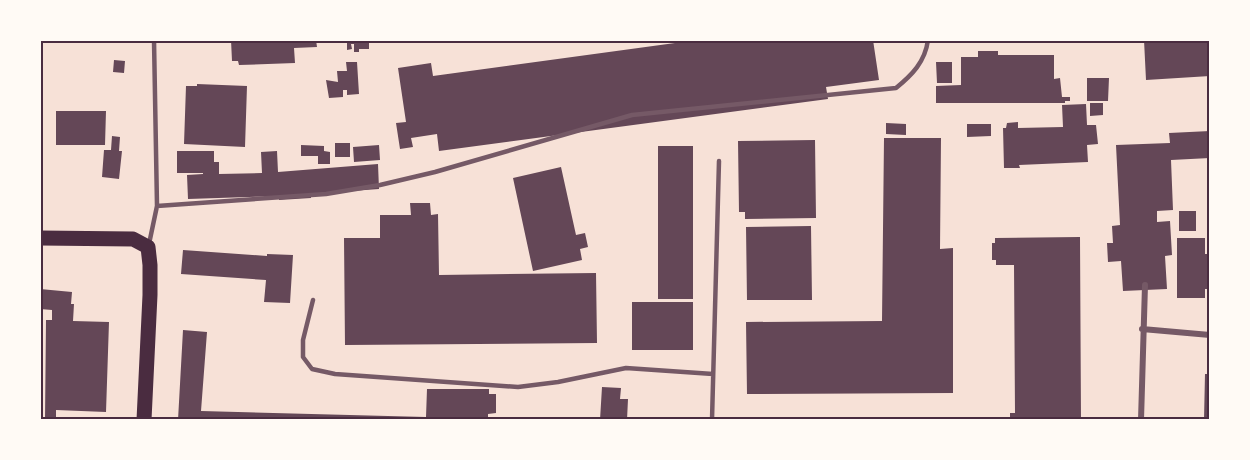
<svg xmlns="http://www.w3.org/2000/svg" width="1250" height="460" font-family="'Golos Text',sans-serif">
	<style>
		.building { fill: #644757 }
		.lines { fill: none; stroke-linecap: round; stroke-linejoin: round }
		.service { stroke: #755966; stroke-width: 4.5 }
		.minor { stroke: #755966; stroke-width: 6 }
		.primary { stroke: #4a2c40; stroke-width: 15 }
		.neatline { fill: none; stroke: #4a2c40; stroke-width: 2 }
	</style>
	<rect width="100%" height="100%" fill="#f7e1d7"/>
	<path class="building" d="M 231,40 L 316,40 L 317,47 L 294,48 L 295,63 L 239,65 L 238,61 L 232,61 Z
		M 344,40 L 369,40 L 369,49 L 359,49 L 359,52 L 354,52 L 354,44 L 351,44 L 352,49 L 347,50 L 347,43 L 344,43 Z
		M 697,40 L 873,40 L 879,80 L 826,87 L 828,99 L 439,151 L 437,134 L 411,138 L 413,147 L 400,149 L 396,123 L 406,122 L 398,68 L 431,63 L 433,76 Z
		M 1144,40 L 1210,40 L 1210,76 L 1146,80 Z
		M 978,51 L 998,51 L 998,55 L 1054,55 L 1054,79 L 1060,78 L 1062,97 L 1070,97 L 1070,101 L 1065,101 L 1065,103 L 936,103 L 936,86 L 961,85 L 961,57 L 978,57 Z
		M 114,60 L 125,61 L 124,73 L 113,72 Z
		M 346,62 L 357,62 L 359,94 L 347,95 L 347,90 L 343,90 L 343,97 L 329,98 L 326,80 L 338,82 L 337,71 L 347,71 Z
		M 936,62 L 952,62 L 952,83 L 937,83 Z
		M 1087,78 L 1109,78 L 1108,101 L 1087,101 Z
		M 197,84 L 247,86 L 245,147 L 184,144 L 186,86 L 197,86 Z
		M 1090,103 L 1103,103 L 1103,115 L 1090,116 Z
		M 1086,104 L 1087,125 L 1096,125 L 1098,144 L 1087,145 L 1088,162 L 1019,165 L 1020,168 L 1004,168 L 1003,128 L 1006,128 L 1007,123 L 1018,122 L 1018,128 L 1063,127 L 1062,105 Z
		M 56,111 L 106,111 L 105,145 L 56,145 Z
		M 886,123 L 906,124 L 906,135 L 886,134 Z
		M 967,124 L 991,124 L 991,136 L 967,137 Z
		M 1210,131 L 1210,158 L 1171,160 L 1173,210 L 1157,211 L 1157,222 L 1170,221 L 1172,255 L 1165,256 L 1167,289 L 1123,291 L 1121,261 L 1108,262 L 1107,243 L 1113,243 L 1112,226 L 1120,225 L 1116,145 L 1170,143 L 1169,133 Z
		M 112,136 L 120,137 L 119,151 L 122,151 L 119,179 L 102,177 L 104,150 L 111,150 Z
		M 884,138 L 941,138 L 940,249 L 953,248 L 953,393 L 747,394 L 746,322 L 882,321 Z
		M 815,140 L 816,218 L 745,219 L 745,212 L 739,212 L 738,141 Z
		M 335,143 L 350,143 L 350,157 L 335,157 Z
		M 301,145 L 324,146 L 324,151 L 330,152 L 330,164 L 318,164 L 318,156 L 301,156 Z
		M 379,145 L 380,160 L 354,162 L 353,147 Z
		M 658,146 L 693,146 L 693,299 L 658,299 Z
		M 177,151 L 214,151 L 214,162 L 219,162 L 219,174 L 262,173 L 261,152 L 277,151 L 278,172 L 378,164 L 379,189 L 311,194 L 311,198 L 279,200 L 279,196 L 188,199 L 187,175 L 203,174 L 203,173 L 177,173 Z
		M 561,167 L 576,235 L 585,233 L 588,247 L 580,249 L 582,260 L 533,271 L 513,178 Z
		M 410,203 L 430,203 L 431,215 L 438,214 L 439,275 L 596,273 L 597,343 L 345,345 L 344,238 L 380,238 L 380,215 L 411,215 Z
		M 1179,211 L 1196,211 L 1196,231 L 1179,231 Z
		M 811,226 L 812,300 L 747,300 L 746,227 Z
		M 1080,237 L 1081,420 L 995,420 L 995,417 L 1010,417 L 1010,413 L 1015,413 L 1014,265 L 996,265 L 996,260 L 992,260 L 992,243 L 995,243 L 995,238 Z
		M 1177,238 L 1205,238 L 1205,254 L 1208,254 L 1208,289 L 1205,289 L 1205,298 L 1177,298 Z
		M 183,250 L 267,256 L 267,254 L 293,255 L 290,303 L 264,302 L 266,280 L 181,274 Z
		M 40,289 L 72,292 L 71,304 L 74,304 L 73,321 L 109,322 L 106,412 L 56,410 L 56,420 L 45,420 L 46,320 L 52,320 L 52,310 L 40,309 Z
		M 632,302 L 693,302 L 693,350 L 632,350 Z
		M 183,330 L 207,332 L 201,411 L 426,417 L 427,389 L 489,389 L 489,394 L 496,394 L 496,413 L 488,414 L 488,420 L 178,420 Z
		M 1205,374 L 1210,374 L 1210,420 L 1204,420 Z
		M 602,387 L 621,388 L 620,399 L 628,399 L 627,420 L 600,420 Z"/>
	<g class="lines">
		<path class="service" d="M 157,206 L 326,194 L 380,185 L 435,172 L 632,115 L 896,88 C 912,75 925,62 928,40
			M 149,244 L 157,206 L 154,40
			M 313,300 L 303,340 L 303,357 L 312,369 L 335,374 L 518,387 L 558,382 L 626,368 L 713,374
			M 712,420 L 719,161"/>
		<path class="minor" d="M 1142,329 L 1210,335
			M 1141,420 L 1145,285"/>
		<path class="primary" d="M 40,238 L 133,239 L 148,247 L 150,265 L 150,295 L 144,420"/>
	</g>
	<rect width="1250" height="460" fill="none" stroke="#fffaf5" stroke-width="84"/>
	<rect x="42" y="42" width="1166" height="376" class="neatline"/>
</svg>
